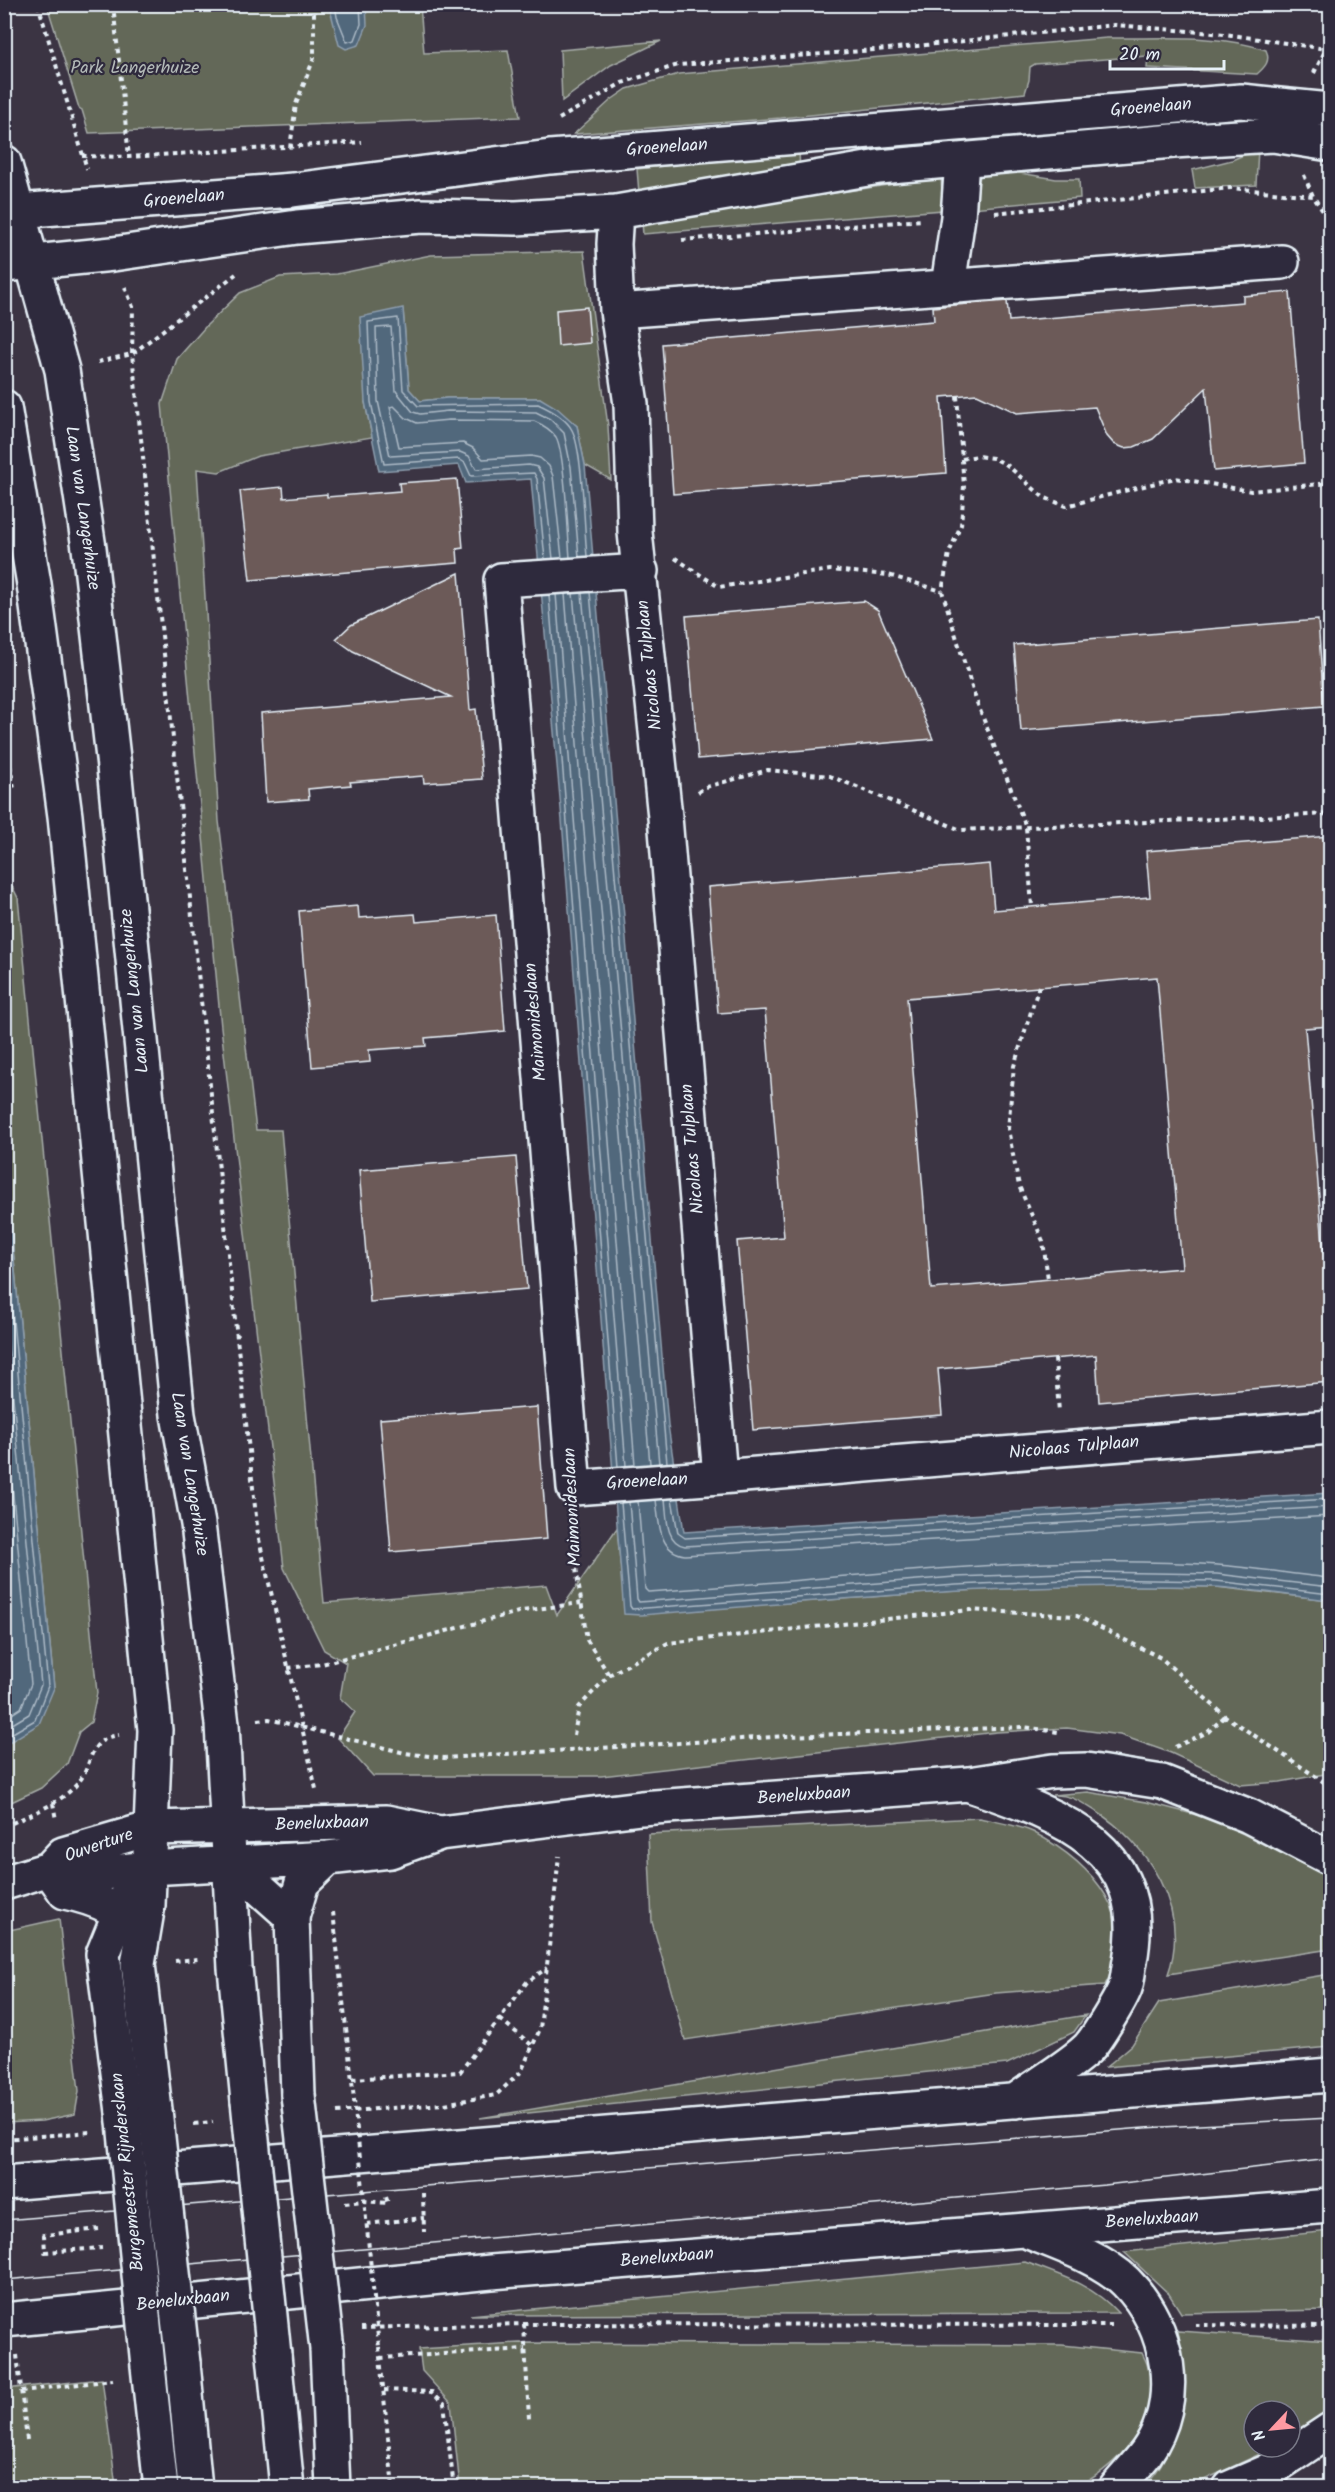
<svg xmlns="http://www.w3.org/2000/svg" width="1335" height="2492" font-family="Kalam,sans-serif">
	<style>
		.green { fill: #646759; stroke: #a6aca8; stroke-width: 1.5 }
		.water { fill: #51677c; stroke: #8d9eae; stroke-width: 1.5 }
		.lines { fill: none; stroke-linecap: round; stroke-linejoin: round }
		.shore { stroke: #acbac6; stroke-width: 1.5 }
		.building { fill: #6c5a59; stroke: #e8f1f8; stroke-width: 1.5; fill-rule: evenodd }
		.minor-casing { stroke: #e8f1f8; stroke-width: 38 }
		.major-casing { stroke: #e8f1f8; stroke-width: 38 }
		.path { stroke: #e8f1f8; stroke-width: 4; stroke-dasharray: 4.5 4.5; stroke-linecap: butt }
		.minor { stroke: #2f2a3d; stroke-width: 33 }
		.major { stroke: #2f2a3d; stroke-width: 33 }
		.tram { stroke: #e8f1f8; stroke-width: 1.5 }
		.minor-bridge-casing { stroke: #e8f1f8; stroke-width: 38; stroke-linecap: butt }
		.major-bridge-casing { stroke: #e8f1f8; stroke-width: 38; stroke-linecap: butt }
		.path-bridge { stroke: #e8f1f8; stroke-width: 4; stroke-dasharray: 4.5 4.5; stroke-linecap: butt }
		.minor-bridge { stroke: #2f2a3d; stroke-width: 33 }
		.major-bridge { stroke: #2f2a3d; stroke-width: 33 }
		.labels { text-anchor: middle; dominant-baseline: central; stroke-width: 4.5; stroke-linejoin: round; paint-order: stroke }
		.park-label { font-size: 18px; fill: #b3bab8; stroke: #2f2a3d }
		.street-label { font-size: 18px; fill: #e8f1f8; stroke: #2f2a3d }
	</style>
	<rect width="100%" height="100%" fill="#3b3443"/>
	<filter id="ink" filterUnits="userSpaceOnUse"><feTurbulence type="fractalNoise" baseFrequency=".0167" numOctaves="2"/><feDisplacementMap in="SourceGraphic" scale="12" xChannelSelector="R" yChannelSelector="G"/><feConvolveMatrix kernelMatrix="1 2 1 2 8 2 1 2 1" color-interpolation-filters="sRGB"/></filter>
	<g filter="url(#ink)">
		<path class="green" d="M 47,5 L 420,5 L 424,53 L 508,50 L 520,117 L 89,133 L 82,110 L 79,108 Z
			M 1107,38 C 1158,39 1217,33 1266,50 C 1271,61 1265,67 1257,74 L 1147,68 L 1148,56 L 1035,64 L 1030,67 L 1029,80 L 1025,93 L 781,118 L 574,134 L 611,100 L 627,89 L 679,74 Z
			M 661,41 L 611,65 L 562,101 L 560,50 Z
			M 1258,149 L 1256,185 L 1195,188 L 1192,170 L 1232,160 Z
			M 799,151 L 800,172 L 639,193 L 637,169 Z
			M 1007,171 L 1056,179 L 1079,179 L 1080,198 L 972,208 L 980,176 Z
			M 941,177 L 943,210 L 643,234 L 642,222 Z
			M 584,251 L 608,426 L 611,480 L 585,465 L 577,426 L 540,398 L 447,398 L 420,401 L 409,389 L 403,309 L 365,402 L 372,437 L 258,456 L 219,472 L 197,469 L 219,821 L 256,1130 L 281,1130 L 324,1603 L 546,1585 L 557,1615 L 617,1528 L 625,1614 L 956,1591 L 1089,1585 L 1216,1587 L 1330,1600 L 1330,1773 L 1280,1782 L 1240,1785 L 1171,1753 L 1120,1735 L 1067,1728 L 997,1732 L 601,1776 L 373,1776 L 338,1738 L 355,1712 L 340,1698 L 346,1663 L 324,1650 L 284,1568 L 221,1027 L 162,404 L 177,359 L 206,326 L 240,293 L 280,277 L 337,274 L 431,255 Z
			M 5,872 L 18,898 L 97,1693 L 91,1722 L 79,1732 L 67,1764 L 41,1788 L 5,1805 L 4,1745 L 54,1688 L 5,1163 Z
			M 1088,1792 L 1146,1802 L 1216,1820 L 1330,1878 L 1330,1949 L 1168,1974 C 1191,1910 1148,1843 1094,1810 C 1079,1801 1070,1794 1052,1795 Z
			M 980,1818 C 996,1822 1018,1825 1033,1832 C 1091,1863 1144,1918 1105,1985 L 996,1993 L 685,2040 L 652,1922 L 648,1834 Z
			M 59,1919 L 79,2091 L 75,2114 L 42,2121 L 5,2123 L 5,1931 Z
			M 1330,1974 L 1330,2047 L 1106,2067 L 1132,2045 L 1159,2003 Z
			M 1086,2015 L 1074,2032 L 1007,2064 L 480,2118 Z
			M 1330,2231 L 1330,2310 L 1181,2313 L 1169,2294 L 1124,2252 Z
			M 1025,2262 C 1060,2275 1093,2285 1118,2313 L 470,2315 Z
			M 1178,2331 L 1330,2341 L 1330,2409 L 1290,2437 L 1290,2411 L 1254,2411 L 1254,2447 L 1275,2447 L 1189,2487 L 1142,2488 C 1183,2450 1188,2382 1178,2331 Z
			M 519,2343 L 1062,2345 L 1142,2353 C 1172,2408 1124,2463 1077,2487 L 460,2487 L 451,2403 L 422,2371 L 419,2349 Z
			M 102,2379 L 116,2487 L 5,2487 L 5,2389 Z"/>
		<path class="water" d="M 329,5 L 366,5 L 367,25 L 359,45 L 346,49 L 339,45 Z
			M 403,308 L 409,389 L 420,401 L 447,398 L 540,398 L 557,408 L 577,426 L 585,465 L 668,1425 L 684,1532 L 1330,1493 L 1330,1600 C 1292,1596 1252,1589 1213,1587 C 1022,1581 832,1600 641,1615 L 624,1614 L 562,820 L 531,479 L 466,483 L 459,465 L 379,471 L 365,402 L 360,317 Z
			M 5,1163 L 54,1688 L 39,1724 L 5,1745 Z"/>
		<g class="lines">
			<path class="shore" d="M 335,4 L 337,17 L 347,42 L 355,40 L 361,24 L 360,4
				M 562,558 L 553,476 L 549,466 L 540,458 L 531,456 L 483,459 L 473,448 L 463,443 L 399,447 L 390,407 L 394,406 L 406,418 L 417,423 L 449,420 L 534,421 C 541,424 551,430 556,437 C 565,453 568,535 570,558
				M 545,559 L 537,479 L 534,473 L 471,476 L 465,463 L 459,459 L 384,464 L 371,402 L 368,322 L 398,318 L 403,390 L 418,406 L 538,404 C 549,409 566,418 572,430 C 583,451 584,529 587,556
				M 553,559 L 544,478 L 537,467 L 529,465 L 476,469 L 469,456 L 460,452 L 390,456 L 378,401 L 376,328 L 391,327 L 396,391 L 413,412 L 420,414 L 448,411 L 536,412 L 550,419 L 564,433 L 571,467 L 579,557
				M 590,592 L 667,1463
				M 573,593 L 650,1464
				M 582,593 L 659,1464
				M 556,594 L 626,1466
				M 565,594 L 635,1465
				M 549,595 L 618,1467
				M 4,1227 L 48,1686 L 35,1720 L 4,1738
				M 4,1306 L 41,1685 L 29,1714 L 4,1729
				M 4,1401 L 31,1684 L 21,1708 L 4,1719
				M 665,1499 C 667,1515 665,1543 685,1546 L 1330,1507
				M 672,1499 L 678,1533 L 685,1538 L 1330,1499
				M 656,1500 C 659,1521 658,1552 685,1555 L 1330,1516
				M 638,1501 L 645,1589 L 648,1592 C 837,1580 1028,1552 1218,1565 C 1255,1568 1293,1574 1330,1578
				M 629,1502 L 637,1599 L 639,1602 L 955,1577 L 1089,1572 L 1217,1574 L 1330,1587
				M 621,1503 L 630,1606 L 632,1609 L 956,1585 L 1089,1579 L 1216,1581 L 1330,1594"/>
		</g>
		<path class="building" d="M 1290,292 L 1304,463 L 1214,471 L 1206,388 L 1153,439 L 1134,447 L 1124,448 L 1114,444 L 1107,436 L 1095,407 L 1017,413 L 977,394 L 941,397 L 946,473 L 673,494 L 662,344 L 934,321 L 933,307 L 943,306 L 1007,301 L 1009,321 L 1243,302 L 1243,296 Z
			M 587,307 L 590,343 L 558,346 L 556,310 Z
			M 457,479 L 463,548 L 457,549 L 458,563 L 250,580 L 240,491 L 283,487 L 284,498 L 327,494 L 327,497 L 400,491 L 399,483 Z
			M 459,573 L 470,710 L 476,709 L 482,779 L 424,783 L 423,776 L 350,782 L 351,785 L 308,789 L 309,799 L 266,802 L 261,713 L 451,697 L 353,651 L 336,639 L 351,625 Z
			M 864,601 L 878,610 L 933,739 L 698,759 L 686,616 Z
			M 1318,620 L 1324,706 L 1021,731 L 1014,645 Z
			M 1330,836 L 1330,1026 L 1305,1028 L 1324,1256 L 1330,1256 L 1330,1382 L 1099,1402 L 1096,1355 L 938,1369 L 942,1415 L 753,1430 L 737,1241 L 784,1237 L 765,1010 L 718,1013 L 708,887 L 990,864 L 994,910 L 1150,897 L 1146,851 ZM 1157,977 L 1182,1268 L 931,1289 L 907,998 Z
			M 358,906 L 359,918 L 415,914 L 416,922 L 496,915 L 505,1031 L 425,1038 L 426,1046 L 369,1050 L 370,1062 L 312,1067 L 299,911 Z
			M 516,1157 L 527,1289 L 370,1302 L 359,1170 Z
			M 537,1407 L 547,1539 L 391,1552 L 380,1419 Z"/>
		<g class="lines">
			<defs>
				<path id="minor" d="M 4,212 L 293,190 L 550,157 L 1241,101 L 1330,110
					M 616,212 L 614,244 L 617,311 L 631,404 L 635,532 L 665,817 L 720,1477 L 1330,1427
					M 4,265 L 113,254 L 297,227 L 421,216 L 516,218 L 616,212 L 879,167 L 1173,141 L 1273,135 L 1330,144
					M 948,286 L 958,217 L 962,160
					M 617,311 L 1282,262
					M 641,571 L 501,580 L 574,1488 L 720,1477
					M 229,1861 L 292,1917
					M 49,1869 L 77,1876 L 149,1868
					M 4,1883 L 49,1869 L 63,1854 L 152,1828
					M 123,2112 L 103,1954 L 125,1900 L 149,1868
					M 148,2366 L 161,2488"/>
				<path id="major" d="M 4,162 L 62,370 L 89,548 L 114,767 L 178,1415 L 198,1524 L 222,1724 L 235,1968 L 248,2101
					M 4,407 L 34,584 L 65,816 L 155,1730 L 148,1905 L 138,1964 L 155,2110
					M 973,1786 C 1062,1816 1151,1848 1130,1961 C 1128,1970 1128,1980 1125,1988 C 1121,1999 1097,2038 1089,2047 C 1074,2063 1035,2086 1015,2101
					M 152,1828 L 386,1822 L 440,1833 L 641,1808 L 969,1784 L 1053,1771 L 1086,1770 L 1162,1782 L 1249,1816 L 1330,1858
					M 149,1868 L 328,1858 L 390,1851 L 440,1833
					M 49,1869 L 65,1892 C 98,1899 124,1909 142,1940
					M 298,2095 L 292,1917 L 302,1883 L 328,1858
					M 4,2183 L 1330,2075
					M 1029,2232 C 1059,2244 1103,2259 1126,2282 C 1170,2326 1183,2401 1146,2453 C 1137,2465 1126,2476 1116,2488
					M 4,2320 L 491,2272 L 1330,2206
					M 327,2349 L 333,2488
					M 274,2355 L 287,2488
					M 183,2363 L 195,2488
					M 1230,2488 L 1267,2472 L 1330,2430"/>
			</defs>
			<use href="#minor" class="minor-casing"/>
			<use href="#major" class="major-casing"/>
			<path class="path" d="M 38,4 L 87,169
				M 113,4 L 129,157
				M 1314,73 L 1326,49
				M 559,119 L 622,83 L 678,65 L 888,49 L 1115,25 L 1225,34 L 1326,49 L 1330,46
				M 290,148 L 296,104 L 314,58 L 314,4
				M 82,156 L 129,157 L 362,142
				M 1304,175 L 1313,196
				M 995,213 L 1231,188 L 1313,196 L 1330,222
				M 682,240 L 922,220
				M 125,287 L 133,307 L 132,354 L 258,1535 L 316,1789
				M 98,362 L 132,354 L 236,274
				M 957,396 L 964,486 L 961,525 L 949,553 L 942,591 L 976,700 L 1026,827 L 1032,907
				M 962,459 L 977,456 L 993,458 L 1007,465 L 1043,497 L 1066,506 L 1175,478 L 1251,491 L 1330,483
				M 675,558 L 719,587 L 830,570 L 888,575 L 942,591
				M 4,730 L 14,789 L 4,789
				M 698,792 L 706,787 L 768,770 L 830,776 L 961,830 L 1330,814
				M 1039,986 L 1014,1066 L 1008,1129 L 1019,1186 L 1043,1241 L 1048,1279
				M 1055,1359 L 1059,1412
				M 573,1524 L 573,1548 L 587,1640 L 609,1675
				M 288,1668 L 322,1664 L 522,1611 L 581,1603
				M 258,1720 L 269,1719 L 405,1753 L 444,1758 L 788,1736 L 1024,1727 L 1058,1732
				M 574,1735 L 579,1707 L 609,1675 L 668,1643 L 970,1610 L 1077,1616 L 1161,1658 L 1225,1716 L 1330,1786
				M 1175,1747 L 1208,1732 L 1225,1716
				M 53,1803 L 56,1820
				M 4,1827 C 28,1815 59,1805 77,1784 C 95,1764 85,1740 119,1735
				M 333,1912 L 353,2090
				M 175,1961 L 198,1959
				M 500,2019 L 534,2047
				M 352,2079 L 460,2072 L 527,1982 L 547,1968
				M 337,2112 L 444,2104 L 496,2095 L 521,2072 L 540,2029 L 559,1856
				M 194,2124 L 213,2122
				M 4,2139 L 90,2132
				M 423,2193 L 424,2232
				M 345,2203 L 364,2201 L 388,2203 L 386,2197
				M 367,2224 L 424,2218
				M 99,2229 L 44,2235 L 45,2252 L 102,2248
				M 524,2324 L 529,2419
				M 1195,2325 L 1330,2326
				M 361,2328 L 524,2324 L 1112,2325
				M 379,2347 L 393,2488
				M 17,2355 L 27,2440
				M 380,2358 L 525,2349
				M 384,2390 L 432,2392 L 444,2403 L 454,2488
				M 21,2391 L 113,2380"/>
			<use href="#minor" class="minor"/>
			<use href="#major" class="major"/>
			<path class="tram" d="M 4,2220 L 1144,2128 L 1330,2118
				M 4,2280 L 1105,2185 L 1330,2159"/>
			<defs>
				<path id="minor-bridge" d="M 123,2112 L 148,2366"/>
				<path id="major-bridge" d="M 298,2095 L 327,2349
					M 248,2101 L 274,2355
					M 155,2110 L 183,2363"/>
			</defs>
			<use href="#minor-bridge" class="minor-bridge-casing"/>
			<use href="#major-bridge" class="major-bridge-casing"/>
			<path class="path-bridge" d="M 353,2090 L 379,2347"/>
			<use href="#minor-bridge" class="minor-bridge"/>
			<use href="#major-bridge" class="major-bridge"/>
		</g>
	</g>
	<g class="labels">
		<g class="park-label">
			<text x="135" y="68">Park Langerhuize</text>
		</g>
		<g class="street-label">
			<text transform="translate(1151 108) rotate(-5)">Groenelaan</text>
			<text transform="translate(667 148) rotate(-4)">Groenelaan</text>
			<text transform="translate(184 199) rotate(-5)">Groenelaan</text>
			<text transform="translate(82 508) rotate(82)">Laan van Langerhuize</text>
			<text transform="translate(650 665) rotate(-96)">Nicolaas Tulplaan</text>
			<text transform="translate(135 991) rotate(-96)">Laan van Langerhuize</text>
			<text transform="translate(536 1022) rotate(-95)">Maimonideslaan</text>
			<text transform="translate(693 1149) rotate(-95)">Nicolaas Tulplaan</text>
			<text transform="translate(1074 1448) rotate(-5)">Nicolaas Tulplaan</text>
			<text transform="translate(189 1474) rotate(81)">Laan van Langerhuize</text>
			<text transform="translate(647 1482) rotate(-3)">Groenelaan</text>
			<text transform="translate(573 1507) rotate(-93)">Maimonideslaan</text>
			<text transform="translate(804 1796) rotate(-4)">Beneluxbaan</text>
			<text transform="translate(322 1824) rotate(-2)">Beneluxbaan</text>
			<text transform="translate(99 1846) rotate(-19)">Ouverture</text>
			<text transform="translate(128 2172) rotate(-96)">Burgemeester Rijnderslaan</text>
			<text transform="translate(1152 2220) rotate(-4)">Beneluxbaan</text>
			<text transform="translate(667 2258) rotate(-5)">Beneluxbaan</text>
			<text transform="translate(183 2301) rotate(-6)">Beneluxbaan</text>
		</g>
	</g>
	<rect width="1335" height="2492" fill="none" stroke="#2f2a3d" stroke-width="24"/>
	<rect x="12" y="12" width="1311" height="2468" fill="none" stroke="#e8f1f8" stroke-width="2" filter="url(#ink)"/>
	<g transform="translate(1272 2429) rotate(244)"><circle r="28" fill="#2f2a3d" stroke="#797a88" stroke-width="1.5"/>
	<path d="M0-4.5L10 22L0 15L-10 22Z" fill="#ff9aa2"/>
	<text y="-9" font-size="16" font-weight="bold" text-anchor="middle" fill="#e8f1f8">N</text>
	</g>
	<path d="M1110 60v9h114v-9" fill="none" stroke="#e8f1f8" stroke-width="3"/>
	<text x="1119" y="60" font-size="18" fill="#e8f1f8" stroke="#2f2a3d" stroke-width="4.5" paint-order="stroke">20 m</text>
</svg>
